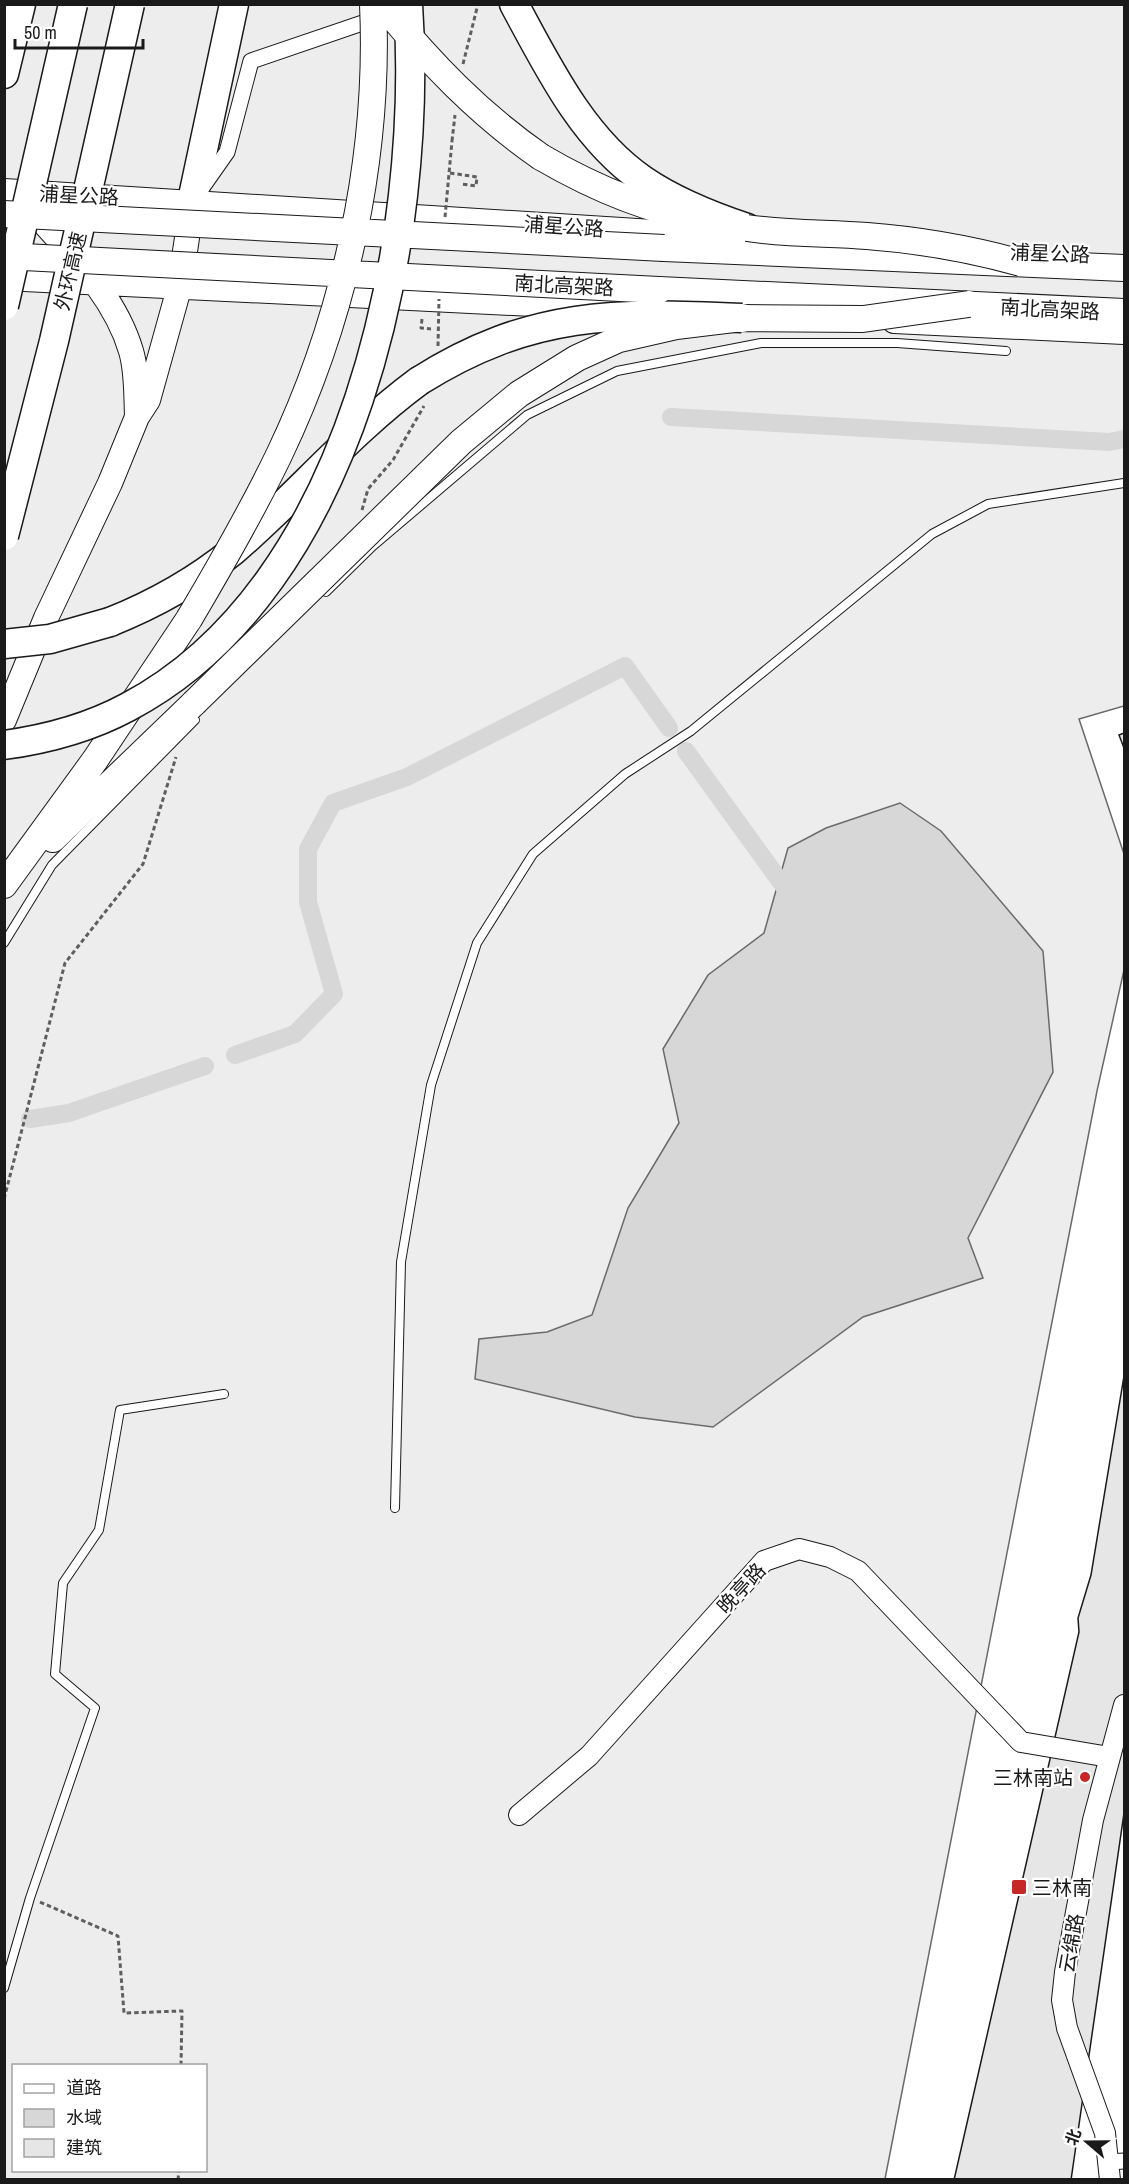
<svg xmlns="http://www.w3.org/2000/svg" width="1129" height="2184" font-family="'Archivo Narrow','Noto Sans SC',sans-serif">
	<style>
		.built { fill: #ededed; stroke: #6a6a6a; stroke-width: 1.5; fill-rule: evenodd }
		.water { fill: #d7d7d7; stroke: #6a6a6a; stroke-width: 1.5 }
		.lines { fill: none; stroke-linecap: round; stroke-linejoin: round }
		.canal { stroke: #d7d7d7; stroke-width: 18 }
		.building { fill: #e6e6e6; stroke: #1a1a1a; stroke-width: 1.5 }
		.service-casing { stroke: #1a1a1a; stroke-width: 10 }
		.minor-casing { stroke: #1a1a1a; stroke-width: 17 }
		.tertiary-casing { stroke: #1a1a1a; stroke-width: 22 }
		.primary-casing { stroke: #1a1a1a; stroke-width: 26 }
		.trunk-casing { stroke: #1a1a1a; stroke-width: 28 }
		.motorway-casing { stroke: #1a1a1a; stroke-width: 31 }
		.path { stroke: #5f5f5f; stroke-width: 3; stroke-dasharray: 4.5 3; stroke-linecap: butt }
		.service { stroke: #fff; stroke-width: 8 }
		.minor { stroke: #fff; stroke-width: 15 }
		.tertiary { stroke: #fff; stroke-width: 20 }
		.primary { stroke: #fff; stroke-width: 24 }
		.trunk { stroke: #fff; stroke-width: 26 }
		.motorway { stroke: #fff; stroke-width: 28 }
		.trunk-bridge-casing { stroke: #1a1a1a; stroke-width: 28; stroke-linecap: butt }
		.motorway-bridge-casing { stroke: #1a1a1a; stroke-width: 31; stroke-linecap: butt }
		.path-bridge { stroke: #5f5f5f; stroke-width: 3; stroke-dasharray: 4.5 3; stroke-linecap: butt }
		.trunk-bridge { stroke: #fff; stroke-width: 26 }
		.motorway-bridge { stroke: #fff; stroke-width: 28 }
		.poi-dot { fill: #c62828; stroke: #fff; stroke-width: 2 }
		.labels { text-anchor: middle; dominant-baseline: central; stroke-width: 4.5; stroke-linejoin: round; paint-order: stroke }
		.street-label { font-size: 20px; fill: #1a1a1a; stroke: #fff }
		.poi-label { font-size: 20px; fill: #1a1a1a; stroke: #fff; text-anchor: end }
	</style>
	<rect width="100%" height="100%" fill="#fff"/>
	<path class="built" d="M 5,5 L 1124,5 L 1124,706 L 1079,719 L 1124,854 L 1124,970 L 1097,1091 L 885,2179 L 5,2180 ZM 14,2066 L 206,2066 L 206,2170 L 14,2170 Z"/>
	<path class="water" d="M 900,803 L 941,831 L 1043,951 L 1053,1072 L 968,1238 L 983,1278 L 863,1317 L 713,1427 L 635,1417 L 475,1379 L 479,1339 L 547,1332 L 592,1315 L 628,1208 L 679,1123 L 663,1049 L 708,975 L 764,933 L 788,848 L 826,828 Z"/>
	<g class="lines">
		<path class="canal" d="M 671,417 L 1109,442 L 1124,439
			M 686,751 L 793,899
			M 235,1055 L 295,1034 L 334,994 L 308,902 L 308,849 L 333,803 L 407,777 L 625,666 L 669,728
			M 30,1119 L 69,1113 L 205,1066"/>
	</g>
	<path class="building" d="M 1124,733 L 1124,748 L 1119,735 Z
		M 1124,1376 L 1124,1813 L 1071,2180 L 954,2180 L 1079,1632 L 1078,1618 L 1091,1575 Z"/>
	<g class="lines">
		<defs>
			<path id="service" d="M 326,592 L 373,546 L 527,415 L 617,371 L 761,343 L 897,343 L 1006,351
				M 4,943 L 52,865 L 195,720
				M 395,1508 L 401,1262 L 431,1085 L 477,943 L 533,854 L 625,774 L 691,731 L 932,534 L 988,504 L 1124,483
				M 4,1988 L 30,1898 L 95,1708 L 55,1674 L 63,1583 L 99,1530 L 120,1410 L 224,1394"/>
			<path id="minor" d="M 201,189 L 227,152 L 251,61 L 380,17
				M 1110,2162 L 1124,2161"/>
			<path id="tertiary" d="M 519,1815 L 589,1756 L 764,1561 L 799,1549 L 830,1557 L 858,1571 L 1021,1742 L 1109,1757
				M 1110,2180 L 1105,2133 L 1067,2028 L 1062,2000 L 1065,1972 L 1093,1820 L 1124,1705"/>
			<path id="primary" d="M 4,191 L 763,239
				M 28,205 C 66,249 114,293 131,351 C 137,371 136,394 137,415
				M 4,278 L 613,308
				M 894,321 L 1124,332
				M 4,720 L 46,618 L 110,483 L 137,417 L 148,400 L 180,285 L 192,204"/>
			<path id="trunk" d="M 541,157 C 594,188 648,211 708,221
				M 664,248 L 1124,268
				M 659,290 L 1124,312
				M 53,839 L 194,703
				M 4,885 L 95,760 L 189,619"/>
			<path id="motorway" d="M 514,4 C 548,67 583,139 643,180 C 675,202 711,216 747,228
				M 4,74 L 21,4
				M 192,201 L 234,4
				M 110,622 C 155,604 196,581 233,551 C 297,496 351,431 419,381"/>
		</defs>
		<use href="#service" class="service-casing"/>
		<use href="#minor" class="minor-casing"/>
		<use href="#tertiary" class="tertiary-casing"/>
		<use href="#primary" class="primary-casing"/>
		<use href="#trunk" class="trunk-casing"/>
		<use href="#motorway" class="motorway-casing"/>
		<path class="path" d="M 463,64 L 478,4
			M 452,141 L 455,115
			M 450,173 L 477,177 L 476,186 L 461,184
			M 422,319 L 421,328 L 431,329
			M 362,510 L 368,489 L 393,460 L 424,406
			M 4,1199 L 65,963 L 143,864 L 176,757
			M 40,1902 L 118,1936 L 124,2013 L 182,2011 L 181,2066
			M 178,2180 L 179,2170"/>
		<use href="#service" class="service"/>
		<use href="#minor" class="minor"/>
		<use href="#tertiary" class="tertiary"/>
		<use href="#primary" class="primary"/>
		<use href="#trunk" class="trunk"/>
		<use href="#motorway" class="motorway"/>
		<defs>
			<path id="trunk-bridge" d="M 382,4 C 430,63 479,114 541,157
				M 4,214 L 664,248
				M 747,228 C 787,234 827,233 867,236 C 919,240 971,249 1021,263
				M 4,256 L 659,290
				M 189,619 C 221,565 252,511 279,455 C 345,317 380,157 373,4
				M 194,703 L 461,442 L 519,394 L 577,358 L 619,339 L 676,326 L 742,318 L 863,319 L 969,304"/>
			<path id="motorway-bridge" d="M 4,306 L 73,4
				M 419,381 C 530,311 616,312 742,318
				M 4,536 L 54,341 L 130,4
				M 4,644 L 50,639 L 110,622
				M 4,745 C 48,739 89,728 128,707 C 355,587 424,239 408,4"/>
		</defs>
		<use href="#trunk-bridge" class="trunk-bridge-casing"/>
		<use href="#motorway-bridge" class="motorway-bridge-casing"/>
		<path class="path-bridge" d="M 445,217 L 452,141
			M 438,346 L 439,299"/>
		<use href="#trunk-bridge" class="trunk-bridge"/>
		<use href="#motorway-bridge" class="motorway-bridge"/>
	</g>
	<g class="poi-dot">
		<circle cx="1085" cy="1777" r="6"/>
		<rect x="1011" y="1879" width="16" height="16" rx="3"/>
	</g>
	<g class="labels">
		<g class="street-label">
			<text transform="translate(79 195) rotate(3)">浦星公路</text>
			<text transform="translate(564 226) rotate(4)">浦星公路</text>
			<text transform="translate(1050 253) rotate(2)">浦星公路</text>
			<text transform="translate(70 271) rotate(-77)">外环高速</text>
			<text transform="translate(564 285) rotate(3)">南北高架路</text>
			<text transform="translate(1050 309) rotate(3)">南北高架路</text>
			<text transform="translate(741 1588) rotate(-47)">晚亭路</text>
			<text transform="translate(1071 1943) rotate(-80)">云绵路</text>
		</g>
		<g class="poi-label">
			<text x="1073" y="1777">三林南站</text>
			<text x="1032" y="1887" text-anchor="start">三林南</text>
		</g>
	</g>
	<rect width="1129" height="2184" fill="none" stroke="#1a1a1a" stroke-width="12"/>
	<rect x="12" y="2064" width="195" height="108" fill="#ffffff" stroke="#a3a3a3" stroke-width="1.5"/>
	<rect x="24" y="2084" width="30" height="9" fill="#ffffff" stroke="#a3a3a3" stroke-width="1.5"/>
	<text x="66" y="2094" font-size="18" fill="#1a1a1a">道路</text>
	<rect x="24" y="2109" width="30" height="18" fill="#d7d7d7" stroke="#a3a3a3" stroke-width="1.5"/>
	<text x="66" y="2124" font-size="18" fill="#1a1a1a">水域</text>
	<rect x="24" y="2139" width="30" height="18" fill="#e6e6e6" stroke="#a3a3a3" stroke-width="1.5"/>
	<text x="66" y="2154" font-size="18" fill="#1a1a1a">建筑</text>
	<g transform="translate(1087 2142) rotate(290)" stroke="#ffffff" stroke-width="4.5" paint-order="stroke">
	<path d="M0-4.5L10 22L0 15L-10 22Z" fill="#1a1a1a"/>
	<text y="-9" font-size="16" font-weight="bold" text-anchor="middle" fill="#1a1a1a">北</text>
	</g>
	<path d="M15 39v9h128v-9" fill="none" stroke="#1a1a1a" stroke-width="3"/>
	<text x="24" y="39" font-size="18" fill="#1a1a1a" stroke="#ffffff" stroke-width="4.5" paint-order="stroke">50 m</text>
</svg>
